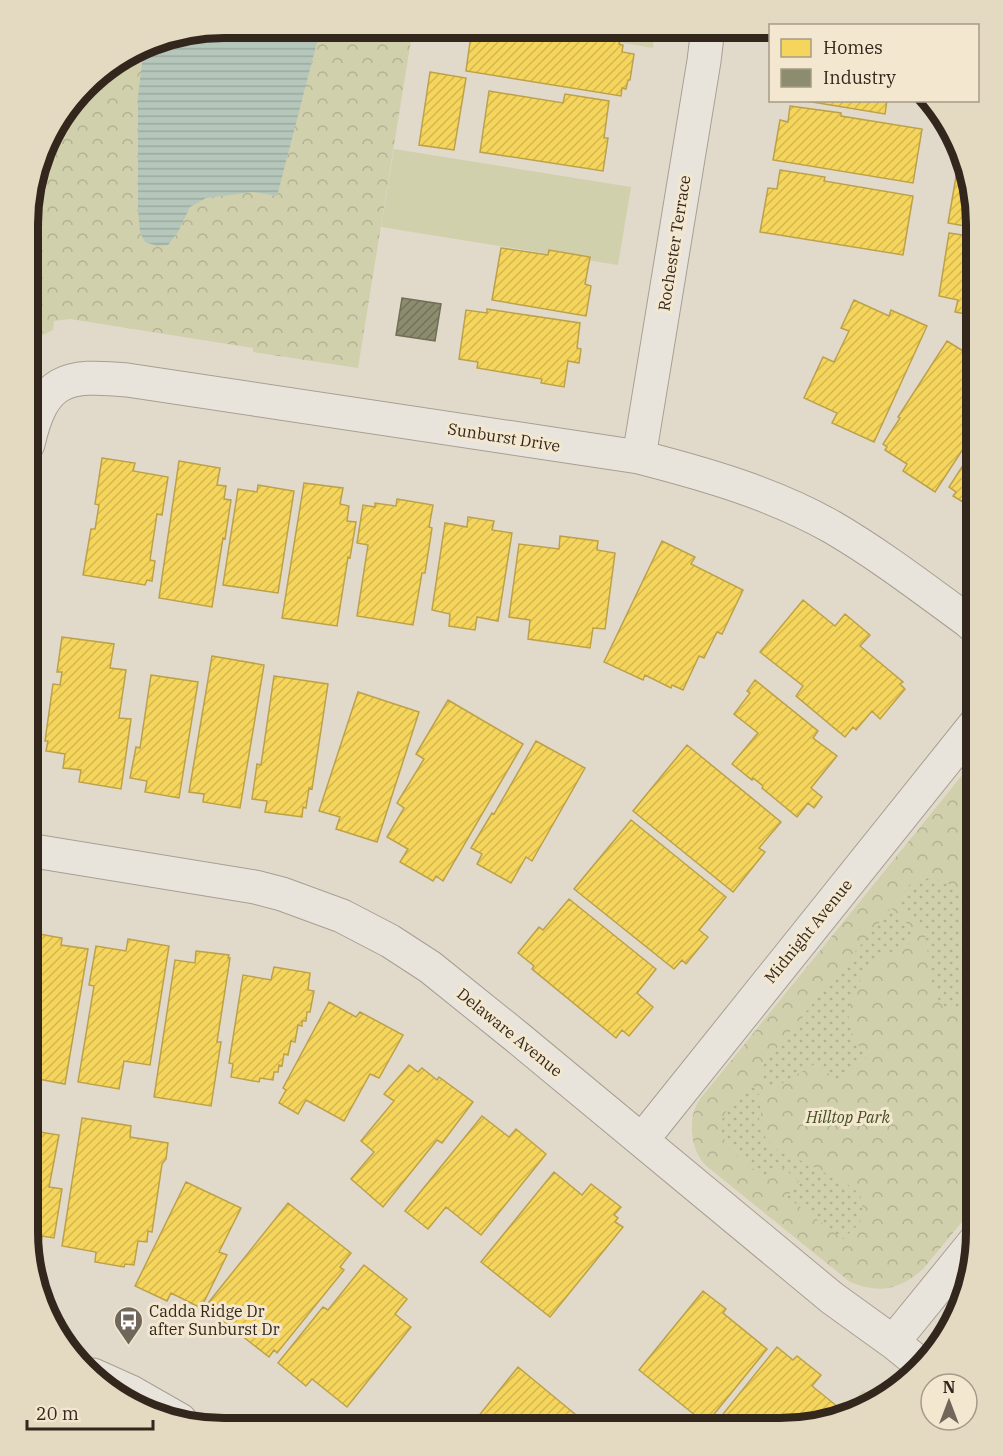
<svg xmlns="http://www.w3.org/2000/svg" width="1003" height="1456" font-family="'IBM Plex Serif',serif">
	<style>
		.grass { fill: #d0d0ad }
		.park { fill: url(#park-crowns) }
		.garden { fill: url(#garden-dots) }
		.water { fill: url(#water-rules) }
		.homes { fill: url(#homes-hatch); stroke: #bca149; stroke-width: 1.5 }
		.industry { fill: url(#industry-hatch); stroke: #716e56; stroke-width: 1.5 }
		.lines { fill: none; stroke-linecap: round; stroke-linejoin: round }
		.minor-casing { stroke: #a69f93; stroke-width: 35 }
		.tertiary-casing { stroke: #a69f93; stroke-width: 35 }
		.minor { stroke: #e9e4db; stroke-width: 33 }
		.tertiary { stroke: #e9e4db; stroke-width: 33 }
		.labels { text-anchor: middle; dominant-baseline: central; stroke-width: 6; stroke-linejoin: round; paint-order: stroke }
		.street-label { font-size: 16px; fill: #33271d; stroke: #f3e8cf }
		.park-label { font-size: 16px; font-style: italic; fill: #444e24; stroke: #f3e8cf }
		.poi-label { font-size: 16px; fill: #33271d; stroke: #f3e8cf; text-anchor: start }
		.rim { fill: none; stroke: #33271d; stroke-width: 8 }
	</style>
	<defs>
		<pattern id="park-crowns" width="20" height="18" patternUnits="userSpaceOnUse" patternTransform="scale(1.5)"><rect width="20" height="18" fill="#d0d0ad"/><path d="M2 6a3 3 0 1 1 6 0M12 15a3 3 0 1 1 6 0" fill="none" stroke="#b3b394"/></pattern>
		<pattern id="garden-dots" width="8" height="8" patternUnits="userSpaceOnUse" patternTransform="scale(1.5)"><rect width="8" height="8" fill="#d0d0ad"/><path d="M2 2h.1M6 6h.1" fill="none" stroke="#b3b394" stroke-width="1.8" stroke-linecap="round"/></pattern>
		<pattern id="water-rules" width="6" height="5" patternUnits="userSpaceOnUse" patternTransform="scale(1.5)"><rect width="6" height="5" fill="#b5c6bb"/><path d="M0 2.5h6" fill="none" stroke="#9caaa0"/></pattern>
		<pattern id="homes-hatch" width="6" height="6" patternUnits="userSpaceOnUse" patternTransform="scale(1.5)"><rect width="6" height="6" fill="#f6d55c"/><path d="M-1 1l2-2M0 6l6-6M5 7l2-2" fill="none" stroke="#d3b750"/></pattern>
		<pattern id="industry-hatch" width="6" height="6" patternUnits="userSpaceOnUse" patternTransform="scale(1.5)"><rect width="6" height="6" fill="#8c8c6e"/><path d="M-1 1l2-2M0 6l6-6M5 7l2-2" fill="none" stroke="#73725a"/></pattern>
	</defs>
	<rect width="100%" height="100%" fill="#e1daca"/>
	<path class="grass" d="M 534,28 L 654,28 L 653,48 Z
		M 394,149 L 631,187 L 618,265 L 381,227 Z
		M 863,1390 L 876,1400 L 866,1409 L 844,1414 Z"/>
	<path class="park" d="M 223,27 L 413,28 L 358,368 L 253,352 L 253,348 L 70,319 L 54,321 L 53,330 L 35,339 L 31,333 L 30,326 L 42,247 L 29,244 L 29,197 L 53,125 L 94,75 L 160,38 Z
		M 976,758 L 976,1205 L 923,1269 C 899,1290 880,1294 850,1282 L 710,1169 C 706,1166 702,1162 700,1158 C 691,1144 689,1121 696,1106 C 698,1102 701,1097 704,1094 Z"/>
	<path class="garden" d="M 929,878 C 955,881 965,895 970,919 L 965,920 L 968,932 L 972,932 L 976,947 L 976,1003 C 969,1008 963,1010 954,1009 C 926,1008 931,951 924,932 C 918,918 908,910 897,900 L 911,883 Z
		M 891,908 C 901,917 919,930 908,945 C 898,949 887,953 878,959 C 872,964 868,971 863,977 C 851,995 843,1012 853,1033 L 850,1035 L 868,1057 L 836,1085 L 820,1061 L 769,1091 C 762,1079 758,1076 765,1062 Z
		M 976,1016 L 976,1155 L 963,1158 L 961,1019 L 969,1019 Z
		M 750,1084 L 756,1088 L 760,1094 L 756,1096 L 762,1111 L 759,1119 L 760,1128 L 762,1133 L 773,1147 L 780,1152 L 804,1162 L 852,1187 L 861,1197 L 863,1211 L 862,1218 L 859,1224 L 843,1239 L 787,1197 L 799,1181 L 777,1163 L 765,1178 C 748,1164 716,1145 722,1121 C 723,1115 728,1109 731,1105 C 737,1097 742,1088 750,1084 Z"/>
	<path class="water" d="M 223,27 L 321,27 L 277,196 L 253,192 L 206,198 L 190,207 L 178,232 L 168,245 L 157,246 L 145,242 L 140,232 L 138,210 L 138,96 L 144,47 L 160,38 Z"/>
	<path class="homes" d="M 472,28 L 521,28 L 583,38 L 584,34 L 620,40 L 619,44 L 623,45 L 622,52 L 634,54 L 630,80 L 628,80 L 626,89 L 622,88 L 621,96 L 466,71 Z
		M 430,72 L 466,78 L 454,150 L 419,145 Z
		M 489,91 L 563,103 L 565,94 L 609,101 L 604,138 L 608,138 L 603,171 L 480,152 Z
		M 800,100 L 887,100 L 885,114 Z
		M 790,106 L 841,113 L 841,116 L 922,129 L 913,183 L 773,160 L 780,120 L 788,122 Z
		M 960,154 L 976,223 L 976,228 L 948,223 Z
		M 780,170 L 825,177 L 824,181 L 913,196 L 903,255 L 760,232 L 768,188 L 777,189 Z
		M 949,233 L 976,237 L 976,316 L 955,312 L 958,300 L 939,296 Z
		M 501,248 L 548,255 L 549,250 L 590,257 L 585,284 L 591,286 L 586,316 L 492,300 Z
		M 854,300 L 889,316 L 891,310 L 927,326 L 874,442 L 832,423 L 837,413 L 804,398 L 823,357 L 834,362 L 849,331 L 841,328 Z
		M 487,309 L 580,323 L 577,348 L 581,349 L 579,363 L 568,361 L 564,387 L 541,383 L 542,379 L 477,368 L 478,362 L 459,359 L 466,310 L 487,313 Z
		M 947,341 L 976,359 L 976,429 L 935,492 L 903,471 L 907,464 L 885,450 L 887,447 L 883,444 L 900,418 L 898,417 Z
		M 976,445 L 976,510 L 953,496 L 956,492 L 949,487 Z
		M 102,458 L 135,463 L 133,471 L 168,477 L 162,515 L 157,514 L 150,560 L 155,561 L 152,581 L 147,580 L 145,585 L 83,575 L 91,529 L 95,529 L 99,505 L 95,504 Z
		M 179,461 L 220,468 L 217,485 L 226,486 L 224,499 L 231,500 L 225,539 L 223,538 L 212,607 L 159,598 Z
		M 304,483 L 343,488 L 340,504 L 349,506 L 347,521 L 356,522 L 350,558 L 348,557 L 337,626 L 282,618 Z
		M 258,485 L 294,491 L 278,593 L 223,585 L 238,489 L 257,492 Z
		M 397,499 L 433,505 L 429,527 L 432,528 L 425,573 L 422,573 L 413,625 L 357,616 L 368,545 L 357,543 L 363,505 L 375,507 L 375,503 L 396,506 Z
		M 468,517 L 494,521 L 492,530 L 512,533 L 498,621 L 477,617 L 475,630 L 449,626 L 450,614 L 432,610 L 445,523 L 467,527 Z
		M 560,536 L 598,541 L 597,550 L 615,553 L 605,629 L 593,628 L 590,648 L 528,639 L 530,620 L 509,617 L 519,544 L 559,549 Z
		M 662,541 L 695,557 L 691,564 L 743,590 L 722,634 L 717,632 L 704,658 L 699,656 L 683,690 L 672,685 L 671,688 L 645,675 L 643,680 L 604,662 Z
		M 803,600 L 835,626 L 845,614 L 870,635 L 860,646 L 903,682 L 900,684 L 905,689 L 880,719 L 872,711 L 856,730 L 853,727 L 845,737 L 796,696 L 803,686 L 760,652 Z
		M 62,637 L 114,644 L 110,668 L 126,670 L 119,718 L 131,719 L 121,789 L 79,782 L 81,770 L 63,768 L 65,754 L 46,751 L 48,741 L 45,741 L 53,684 L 60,685 L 62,672 L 57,672 Z
		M 212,656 L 264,665 L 240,808 L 203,802 L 204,794 L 189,792 Z
		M 151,675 L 198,682 L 179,798 L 145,792 L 147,781 L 130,778 L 136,747 L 140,748 Z
		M 274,676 L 328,684 L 312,789 L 309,788 L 306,808 L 303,807 L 302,817 L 265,812 L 267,801 L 252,799 L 257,764 L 261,765 Z
		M 755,680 L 818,731 L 813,738 L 837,756 L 811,788 L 822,797 L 814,808 L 808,803 L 797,817 L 762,788 L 763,786 L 753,778 L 752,780 L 732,764 L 758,733 L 734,714 L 750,693 L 747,691 Z
		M 358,692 L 419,712 L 377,842 L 336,829 L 340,817 L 319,811 Z
		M 448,700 L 523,744 L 443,881 L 436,876 L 433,881 L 400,862 L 408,849 L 387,837 L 404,808 L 397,803 L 424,759 L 416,754 Z
		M 536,741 L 585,768 L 532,861 L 526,857 L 511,883 L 477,864 L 482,854 L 471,848 L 492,813 L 494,814 Z
		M 687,745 L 781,822 L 759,848 L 765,852 L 733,892 L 633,811 Z
		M 631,820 L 726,897 L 699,930 L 708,937 L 686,964 L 682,960 L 674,969 L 574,889 Z
		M 569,899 L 656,969 L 637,993 L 653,1007 L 629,1036 L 622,1030 L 616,1038 L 532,969 L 534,966 L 518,953 L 539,927 L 543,930 Z
		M 28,932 L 62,938 L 61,945 L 88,949 L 65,1084 L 27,1077 Z
		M 128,939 L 169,946 L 150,1065 L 124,1061 L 119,1089 L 78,1082 L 94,986 L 89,985 L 96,946 L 126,951 Z
		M 196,951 L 229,955 L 228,958 L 230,958 L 217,1042 L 221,1042 L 211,1106 L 154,1097 L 175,960 L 195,963 Z
		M 274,967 L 310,973 L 308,990 L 314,991 L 310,1012 L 307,1012 L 306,1021 L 302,1021 L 302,1026 L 298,1025 L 295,1042 L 291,1041 L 288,1055 L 284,1054 L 282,1066 L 279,1065 L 278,1072 L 274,1072 L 273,1080 L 260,1078 L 259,1082 L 231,1077 L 233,1064 L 229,1063 L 243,975 L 271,980 Z
		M 329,1002 L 356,1017 L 360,1012 L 403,1035 L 379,1078 L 370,1074 L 344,1121 L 306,1100 L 298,1114 L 279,1103 L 286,1090 L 283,1088 Z
		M 409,1065 L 418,1072 L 422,1068 L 437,1080 L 439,1077 L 473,1102 L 442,1143 L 437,1140 L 383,1207 L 351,1179 L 374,1152 L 361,1141 L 394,1101 L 384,1094 Z
		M 482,1116 L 509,1137 L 516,1129 L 546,1154 L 481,1235 L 446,1207 L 428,1229 L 405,1211 Z
		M 82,1118 L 131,1126 L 130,1137 L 168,1143 L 166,1159 L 162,1164 L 152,1232 L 148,1231 L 147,1242 L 138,1241 L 134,1265 L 125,1264 L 124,1267 L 95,1262 L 96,1252 L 62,1246 Z
		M 27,1130 L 59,1135 L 49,1187 L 62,1189 L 54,1238 L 42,1236 L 41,1243 L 29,1241 L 27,1233 Z
		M 554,1172 L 582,1195 L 591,1184 L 621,1207 L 614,1215 L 618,1218 L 615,1222 L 623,1227 L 550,1317 L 481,1262 Z
		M 186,1182 L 241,1208 L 219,1252 L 227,1255 L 201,1308 L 171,1293 L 167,1301 L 135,1286 Z
		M 288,1203 L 351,1253 L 340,1267 L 344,1270 L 277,1353 L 274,1350 L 269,1357 L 205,1307 Z
		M 364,1265 L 407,1299 L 395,1314 L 411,1327 L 347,1407 L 312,1379 L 306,1386 L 278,1363 L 323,1307 L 328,1310 Z
		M 703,1291 L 726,1309 L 723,1313 L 767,1349 L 706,1424 L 639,1370 Z
		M 777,1347 L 793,1360 L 797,1356 L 821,1375 L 812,1386 L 838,1407 L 830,1417 L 780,1429 L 711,1429 Z
		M 518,1367 L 587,1424 L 583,1428 L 469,1428 Z"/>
	<path class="industry" d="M 402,298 L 441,304 L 435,341 L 396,335 Z"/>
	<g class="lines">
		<defs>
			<path id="minor" d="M 28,444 C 43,379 65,374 127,380 L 639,457 C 705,474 772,493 832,527 C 880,555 924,589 968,621 L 976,628
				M 639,457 L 704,61 L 708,28
				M 28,850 L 255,887 L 282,894 L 342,916 L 390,941 L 430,967 L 517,1037 L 832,1298 L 893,1342 L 919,1363
				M 642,1140 L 976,723
				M 893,1342 L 976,1240"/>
			<path id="tertiary" d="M 93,1375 L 131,1392 L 180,1420"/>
		</defs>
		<use href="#minor" class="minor-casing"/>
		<use href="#tertiary" class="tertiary-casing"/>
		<use href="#minor" class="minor"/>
		<use href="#tertiary" class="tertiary"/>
	</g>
	<defs>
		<symbol id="bus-pin" viewBox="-11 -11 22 30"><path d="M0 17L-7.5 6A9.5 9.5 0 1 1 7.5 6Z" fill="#70665a" stroke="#f3e8cf"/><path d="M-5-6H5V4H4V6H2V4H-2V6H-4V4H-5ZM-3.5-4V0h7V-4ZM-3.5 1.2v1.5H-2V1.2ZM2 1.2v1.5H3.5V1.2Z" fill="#fff"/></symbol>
	</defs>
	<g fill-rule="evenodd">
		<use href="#bus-pin" x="112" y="1304" width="33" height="45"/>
	</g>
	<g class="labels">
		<g class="street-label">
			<text transform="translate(674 243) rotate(-81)">Rochester Terrace</text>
			<text transform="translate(504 437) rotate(9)">Sunburst Drive</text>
			<text transform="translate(808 931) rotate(-51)">Midnight Avenue</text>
			<text transform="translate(510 1032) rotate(39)">Delaware Avenue</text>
		</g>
		<g class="park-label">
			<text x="848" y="1117">Hilltop Park</text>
		</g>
		<g class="poi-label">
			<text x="149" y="1311">Cadda Ridge Dr<tspan x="149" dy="18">after Sunburst Dr</tspan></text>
		</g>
	</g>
	<path d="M0 0H1003V1456H0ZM224 38H780A186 186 0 0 1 966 224V1232A186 186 0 0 1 780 1418H224A186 186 0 0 1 38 1232V224A186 186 0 0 1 224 38Z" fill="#e4d9c1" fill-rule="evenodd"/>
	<path class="rim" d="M224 38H780A186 186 0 0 1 966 224V1232A186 186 0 0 1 780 1418H224A186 186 0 0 1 38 1232V224A186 186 0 0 1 224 38Z"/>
	<rect x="769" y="24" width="210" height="78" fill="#f3e8cf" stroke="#a69b88" stroke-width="1.5"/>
	<rect x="781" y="39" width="30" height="18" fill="#f6d55c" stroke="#a69b88" stroke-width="1.5"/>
	<text x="823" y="54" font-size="18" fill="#33271d">Homes</text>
	<rect x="781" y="69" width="30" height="18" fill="#8c8c6e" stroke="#a69b88" stroke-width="1.5"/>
	<text x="823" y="84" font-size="18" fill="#33271d">Industry</text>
	<g transform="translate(949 1402)"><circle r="28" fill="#f3e8cf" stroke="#a69b88" stroke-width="1.5"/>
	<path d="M0-4.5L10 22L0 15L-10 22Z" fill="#70665a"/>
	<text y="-9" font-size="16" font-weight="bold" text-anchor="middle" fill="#33271d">N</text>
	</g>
	<path d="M27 1420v9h126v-9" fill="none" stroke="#33271d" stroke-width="3"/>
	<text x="36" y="1420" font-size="18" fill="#33271d" stroke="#f3e8cf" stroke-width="4.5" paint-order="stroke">20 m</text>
</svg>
